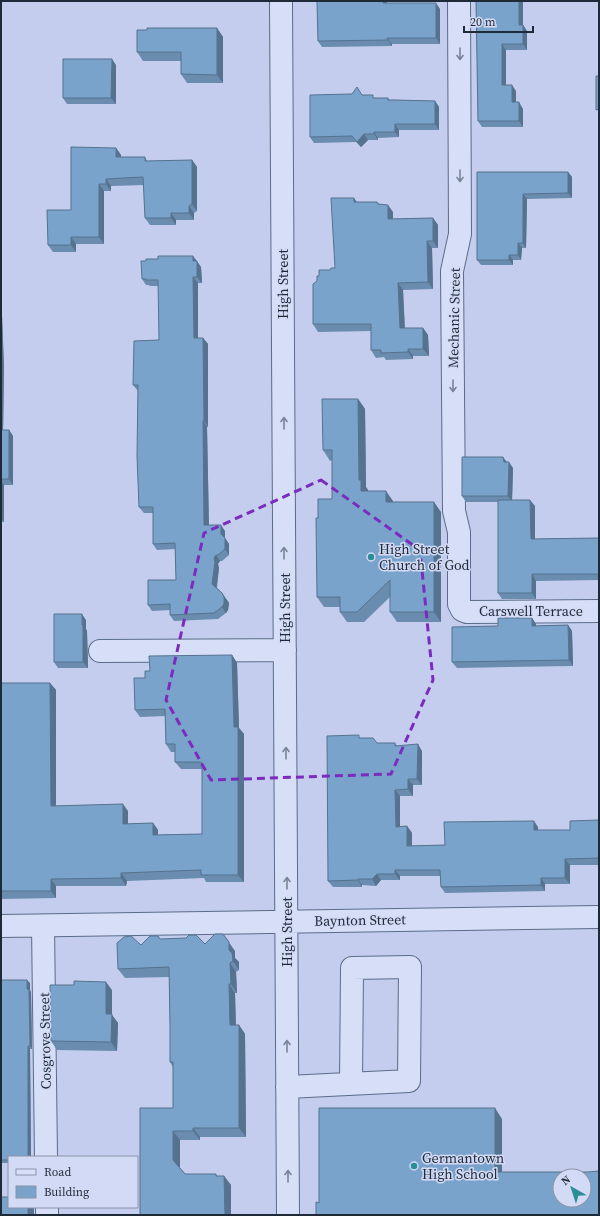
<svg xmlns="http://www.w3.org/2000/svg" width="600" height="1216" font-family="'Source Serif 4',serif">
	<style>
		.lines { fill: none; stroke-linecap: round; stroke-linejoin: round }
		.minor-casing { stroke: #5b6c88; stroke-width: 24 }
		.minor { stroke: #d7def8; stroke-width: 22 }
		.wall { fill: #698caf }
		.shaded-wall { fill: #55728e }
		.building { fill: #7aa3cb; stroke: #55728e; fill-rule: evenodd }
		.oneway { stroke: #7a8498 }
		.marked { fill: none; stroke: #7b2cbf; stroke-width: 3; stroke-dasharray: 8 5; stroke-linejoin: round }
		.poi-dot { fill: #2b8e96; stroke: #d3daf5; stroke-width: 1.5 }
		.labels { text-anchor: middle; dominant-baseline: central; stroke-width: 3; stroke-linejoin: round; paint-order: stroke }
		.street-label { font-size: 14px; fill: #1e2a38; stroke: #d3daf5 }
		.poi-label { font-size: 14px; fill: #1e2a38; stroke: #d3daf5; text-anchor: start }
	</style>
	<rect width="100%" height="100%" fill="#c4cded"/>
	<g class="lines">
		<defs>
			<path id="minor" d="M 281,1 L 288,1215
				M 459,1 L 460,234 L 452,271 L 454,511 L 459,532 L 459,604 L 462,610 L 467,612 L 599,611
				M 100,651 L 285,650
				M 1,926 L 599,917
				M 43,926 L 46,1157
				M 287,1087 C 328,1085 368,1083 409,1081 L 410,967 L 352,968 L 351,1084
				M 47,1207 L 47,1215"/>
		</defs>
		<use href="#minor" class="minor-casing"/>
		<use href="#minor" class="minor"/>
	</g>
	<path class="wall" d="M 317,1 L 387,1 L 387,3 L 440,9 L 440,44 L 392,44 L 392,46 L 322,47 L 318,41 Z
		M 476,1 L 523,1 L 523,25 L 527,31 L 527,50 L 506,50 L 506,85 L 516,91 L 516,102 L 523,109 L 523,127 L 482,127 L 478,121 Z
		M 217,28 L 223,37 L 223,83 L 187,83 L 181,74 L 181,61 L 143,61 L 137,52 Z
		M 116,65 L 116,104 L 67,104 L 63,98 Z
		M 362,95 L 375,98 L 388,98 L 390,100 L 435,101 L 439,107 L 439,130 L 399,130 L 399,137 L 378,138 L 378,140 L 368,140 L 361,147 L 356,142 L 314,143 L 310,137 Z
		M 116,148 L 121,155 L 121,157 L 145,157 L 147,161 L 192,160 L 197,167 L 197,211 L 194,213 L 194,220 L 176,220 L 176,225 L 150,225 L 145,218 L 144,185 L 111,186 L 111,191 L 104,191 L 104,244 L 76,244 L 76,252 L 53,252 L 48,245 L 71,210 Z
		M 477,172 L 568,172 L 572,177 L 572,198 L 527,199 L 526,248 L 522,248 L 521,260 L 513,260 L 513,265 L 481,265 L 477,260 Z
		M 358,202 L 377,202 L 379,204 L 393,212 L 393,219 L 433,218 L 438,225 L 438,248 L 432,248 L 433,289 L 403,290 L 405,328 L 423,328 L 428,335 L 429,356 L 413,356 L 413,359 L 386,360 L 384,357 L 376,358 L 371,350 L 371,331 L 318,332 L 313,324 L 317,281 L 319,276 L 335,268 Z
		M 193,256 L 201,267 L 202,283 L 198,283 L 198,338 L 203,338 L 208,344 L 208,427 L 207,427 L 209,525 L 225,531 L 225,538 L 229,544 L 229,555 L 222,561 L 220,561 L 218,564 L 219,568 L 217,588 L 222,593 L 229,603 L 228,610 L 226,613 L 218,619 L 174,621 L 170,615 L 170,610 L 152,611 L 148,605 L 176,580 L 175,549 L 157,550 L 153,544 L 153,513 L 144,513 L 139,507 L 138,391 L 133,385 L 159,340 L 159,286 L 150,286 L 149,285 L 146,285 L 142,279 L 158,259 Z
		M 1,314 L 2,316 L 4,367 L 3,430 L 9,430 L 13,436 L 13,485 L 4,485 L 4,522 L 1,522 Z
		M 358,399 L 365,409 L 366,487 L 368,490 L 368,491 L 393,501 L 393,502 L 441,512 L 441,622 L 397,622 L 390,612 L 390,597 L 364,622 L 347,622 L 340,612 L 340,607 L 324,607 L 317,597 L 318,518 L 332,499 L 332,460 L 330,461 L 323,450 Z
		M 503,457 L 507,462 L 513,468 L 512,500 L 535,506 L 535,539 L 599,538 L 599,580 L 536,581 L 536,599 L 502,599 L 498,593 L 498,502 L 466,502 L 462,496 Z
		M 532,618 L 536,624 L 536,626 L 568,625 L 572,631 L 573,666 L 457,668 L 452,662 L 498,626 Z
		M 86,620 L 86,629 L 87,631 L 88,668 L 58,668 L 54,662 Z
		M 232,655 L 237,663 L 239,728 L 244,734 L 244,882 L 206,882 L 204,878 L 127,881 L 126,886 L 56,886 L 56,898 L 1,899 L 1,683 L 50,683 L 56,690 L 56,806 L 128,811 L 128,824 L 153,823 L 158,830 L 158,835 L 202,834 L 202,769 L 181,769 L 175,762 L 175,752 L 171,752 L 166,744 L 165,716 L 140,717 L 135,710 L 145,678 L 150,671 Z
		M 361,738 L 377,743 L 395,743 L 397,746 L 422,751 L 422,785 L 413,785 L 413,796 L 400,796 L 400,826 L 407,826 L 412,833 L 412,846 L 445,845 L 538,827 L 538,830 L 570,830 L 599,820 L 599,865 L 570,865 L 570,884 L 545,884 L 545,891 L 445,893 L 441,887 L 440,876 L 400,876 L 400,880 L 381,880 L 376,886 L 362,885 L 362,887 L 333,887 L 328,881 Z
		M 160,939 L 205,944 L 235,951 L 235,958 L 239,962 L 239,970 L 236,972 L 237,993 L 235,993 L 236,1025 L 239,1025 L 245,1034 L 246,1137 L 200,1137 L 200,1140 L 180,1140 L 180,1168 L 185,1174 L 216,1174 L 217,1176 L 224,1176 L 231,1185 L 231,1215 L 140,1215 L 173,1108 L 173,1067 L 170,1062 L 170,1025 L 169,977 L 125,978 L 118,969 L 141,945 Z
		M 1,980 L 30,983 L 30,990 L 31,993 L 32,1049 L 30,1049 L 31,1157 L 9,1157 L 9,1163 L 1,1163 Z
		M 112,990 L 112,1015 L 118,1023 L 117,1051 L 57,1050 L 51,1041 Z"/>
	<path class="shaded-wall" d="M 383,1 L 387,1 L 387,9 L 383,3 Z
		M 519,1 L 523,1 L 523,31 L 519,25 Z
		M 436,3 L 440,9 L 440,44 L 436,38 Z
		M 523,25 L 527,31 L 527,50 L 523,44 Z
		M 217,28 L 223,37 L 223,83 L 217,75 Z
		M 387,38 L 392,44 L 392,46 L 388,40 Z
		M 502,44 L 506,50 L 506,91 L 502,85 Z
		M 112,59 L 116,65 L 116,104 L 111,98 Z
		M 512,85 L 516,91 L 516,109 L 512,102 Z
		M 435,101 L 439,107 L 439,130 L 435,124 Z
		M 519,102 L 523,109 L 523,127 L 519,121 Z
		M 395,124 L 399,130 L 399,137 L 395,132 Z
		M 374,132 L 378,138 L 378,140 L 374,134 Z
		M 364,134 L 368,140 L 361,147 L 357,142 Z
		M 116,148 L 121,155 L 121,165 L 116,157 Z
		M 192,160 L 197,167 L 197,211 L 192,204 Z
		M 568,172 L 572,177 L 572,198 L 568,193 Z
		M 106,179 L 111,186 L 111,191 L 106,184 Z
		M 99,184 L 104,191 L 104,244 L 99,237 Z
		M 523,194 L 527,199 L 526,248 L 523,243 Z
		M 354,198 L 359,205 L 354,202 Z
		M 388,205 L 393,212 L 393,226 L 388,219 Z
		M 189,206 L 194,213 L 194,220 L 189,213 Z
		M 171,213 L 176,220 L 176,225 L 171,218 Z
		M 433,218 L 438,225 L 438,248 L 433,241 Z
		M 71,237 L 76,244 L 76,252 L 71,245 Z
		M 427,241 L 432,248 L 433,289 L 428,282 Z
		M 518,243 L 522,248 L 521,260 L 518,255 Z
		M 509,255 L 513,260 L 513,265 L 509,260 Z
		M 193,256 L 201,267 L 202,283 L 197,277 L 193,261 Z
		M 193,277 L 198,283 L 198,344 L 194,338 Z
		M 398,283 L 403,290 L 405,336 L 400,328 Z
		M 1,314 L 2,316 L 4,367 L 3,436 L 1,433 Z
		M 423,328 L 428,335 L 429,356 L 423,349 Z
		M 203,338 L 208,344 L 208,427 L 204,421 Z
		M 408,349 L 413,356 L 413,359 L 408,352 Z
		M 358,399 L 365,409 L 366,487 L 368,490 L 368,502 L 361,491 L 359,480 Z
		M 203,421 L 207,427 L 209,531 L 204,525 Z
		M 9,430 L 13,436 L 13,485 L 9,479 Z
		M 503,457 L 507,463 L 504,462 Z
		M 509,462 L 513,468 L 512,502 L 508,496 Z
		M 1,481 L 4,485 L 4,522 L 1,517 Z
		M 386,491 L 393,501 L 393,512 L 386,502 Z
		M 530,500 L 535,506 L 535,545 L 531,539 Z
		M 434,502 L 441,512 L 441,622 L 434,612 Z
		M 221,525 L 225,531 L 225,538 L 229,544 L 229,555 L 225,549 L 221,534 Z
		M 216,555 L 220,561 L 218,564 L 219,568 L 216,590 L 212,584 L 214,558 Z
		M 532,574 L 536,581 L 536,599 L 532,593 Z
		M 222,593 L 229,603 L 228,610 L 226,613 L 222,607 Z
		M 82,614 L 86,620 L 86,629 L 87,631 L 88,668 L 83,662 Z
		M 532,618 L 536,624 L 536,632 L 532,626 Z
		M 568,625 L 572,631 L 573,666 L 569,660 Z
		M 232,655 L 237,663 L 239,728 L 244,734 L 244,882 L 238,875 Z
		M 50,683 L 56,690 L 56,814 L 51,806 Z
		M 418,744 L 422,751 L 422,785 L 417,779 Z
		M 408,779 L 413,785 L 413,796 L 408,789 Z
		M 395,790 L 400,796 L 400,833 L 396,827 Z
		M 123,804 L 128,811 L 128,831 L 123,824 Z
		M 534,821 L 538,827 L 538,836 L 534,830 Z
		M 153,823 L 158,830 L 158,842 L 153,835 Z
		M 407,826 L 412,833 L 412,852 L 407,846 Z
		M 565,859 L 570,865 L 570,884 L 565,878 Z
		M 395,870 L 400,876 L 400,880 L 395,874 Z
		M 121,873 L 127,881 L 126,886 L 121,878 Z
		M 377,874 L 381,880 L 376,886 L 372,879 Z
		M 541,878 L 545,884 L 545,891 L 541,885 Z
		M 51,879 L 56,886 L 56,898 L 51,891 Z
		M 358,879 L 362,885 L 362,887 L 358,880 Z
		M 223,934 L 235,951 L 235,958 L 239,962 L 239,970 L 233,961 Z
		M 230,963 L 236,972 L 237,993 L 231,984 Z
		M 27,980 L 30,983 L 30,990 L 31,993 L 32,1049 L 30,1046 Z
		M 106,982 L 112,990 L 112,1015 L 118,1023 L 117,1051 L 111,1042 L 106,1014 Z
		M 229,984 L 235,993 L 236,1035 L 230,1025 Z
		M 239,1025 L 245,1034 L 246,1137 L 239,1128 Z
		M 28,1046 L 30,1049 L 31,1157 L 28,1157 Z
		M 495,1108 L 502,1119 L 502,1182 L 495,1172 Z
		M 193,1128 L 200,1137 L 200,1140 L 193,1131 Z
		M 173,1131 L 180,1140 L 180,1169 L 173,1160 Z
		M 224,1176 L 231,1185 L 231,1215 L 225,1215 Z
		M 28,1207 L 34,1207 L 34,1215 L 28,1215 Z"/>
	<path class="building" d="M 317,1 L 383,1 L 383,3 L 436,3 L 436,38 L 387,38 L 388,40 L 318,41 Z
		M 476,1 L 519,1 L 519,25 L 523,25 L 523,44 L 502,44 L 502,85 L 512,85 L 512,102 L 519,102 L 519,121 L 478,121 Z
		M 147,28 L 217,28 L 217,75 L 181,74 L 181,52 L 137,52 L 137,30 L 147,30 Z
		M 63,59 L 112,59 L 111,98 L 63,98 Z
		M 596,76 L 599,76 L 599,109 L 596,110 Z
		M 357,87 L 362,95 L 373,95 L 373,98 L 388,98 L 388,100 L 395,100 L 435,101 L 435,124 L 395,124 L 395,132 L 374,132 L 374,134 L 364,134 L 357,142 L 352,136 L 310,137 L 310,95 L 352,94 Z
		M 71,147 L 116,148 L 116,157 L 145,157 L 145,161 L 192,160 L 192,204 L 189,206 L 189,213 L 171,213 L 171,218 L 145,218 L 143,177 L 106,179 L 106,184 L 99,184 L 99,237 L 71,237 L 71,245 L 48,245 L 47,210 L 71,210 Z
		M 477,172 L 568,172 L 568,193 L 523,194 L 523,243 L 518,243 L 518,255 L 509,255 L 509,260 L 477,260 Z
		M 331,198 L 354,198 L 354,202 L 377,202 L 378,204 L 388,205 L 388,219 L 433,218 L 433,241 L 427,241 L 428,282 L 398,283 L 400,328 L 423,328 L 423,349 L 408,349 L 408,352 L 381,353 L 381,350 L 371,350 L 371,324 L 313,324 L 313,284 L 317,281 L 317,276 L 319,276 L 319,270 L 330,270 L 331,268 L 335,268 Z
		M 158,256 L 193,256 L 193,261 L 197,261 L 197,277 L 193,277 L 194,338 L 203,338 L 204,421 L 203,421 L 204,525 L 221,525 L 221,534 L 225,538 L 225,549 L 218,555 L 216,555 L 214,558 L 215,562 L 212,584 L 222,593 L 224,597 L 224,604 L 222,607 L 214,613 L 170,615 L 170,604 L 148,605 L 148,580 L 176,580 L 175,543 L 153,544 L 153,507 L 139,507 L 137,456 L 138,385 L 133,385 L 134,341 L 159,340 L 158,280 L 146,280 L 146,279 L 142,279 L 141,261 L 146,261 L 146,259 L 158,259 Z
		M 322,399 L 358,399 L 359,480 L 361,480 L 361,491 L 386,491 L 386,502 L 434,502 L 434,612 L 390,612 L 390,580 L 357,612 L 340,612 L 340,597 L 317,597 L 316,518 L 318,518 L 318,499 L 332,499 L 332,450 L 323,450 Z
		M 1,430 L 9,430 L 9,479 L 1,479 Z
		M 462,457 L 503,457 L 504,462 L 509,462 L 508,496 L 462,496 Z
		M 498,500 L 530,500 L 531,539 L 599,538 L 599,574 L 532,574 L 532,593 L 498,593 Z
		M 54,614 L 82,614 L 82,625 L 83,625 L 83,662 L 54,662 Z
		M 498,618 L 532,618 L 532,626 L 568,625 L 569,660 L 452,662 L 452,627 L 498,626 Z
		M 232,655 L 234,727 L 238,727 L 238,875 L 201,875 L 201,870 L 121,873 L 121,878 L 51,879 L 51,891 L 1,891 L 1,683 L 50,683 L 51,806 L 123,804 L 123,824 L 153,823 L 153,835 L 202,834 L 202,763 L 201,762 L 175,762 L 175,744 L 166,744 L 165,709 L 135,710 L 134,678 L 145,678 L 145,671 L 150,671 L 149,656 Z
		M 359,735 L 359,738 L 373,738 L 377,743 L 395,743 L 395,746 L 418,744 L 417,779 L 408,779 L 408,789 L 395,790 L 396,827 L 407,826 L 407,846 L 445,845 L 444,822 L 534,821 L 534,830 L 570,830 L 570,821 L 599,820 L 599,858 L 565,859 L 565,878 L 541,878 L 541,885 L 441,887 L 440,870 L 395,870 L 395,874 L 377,874 L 372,879 L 358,879 L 358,880 L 328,881 L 327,736 Z
		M 215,934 L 223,934 L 229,942 L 229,950 L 232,953 L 233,961 L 230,963 L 231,984 L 229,984 L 230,1025 L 239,1025 L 239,1128 L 193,1128 L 193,1131 L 173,1131 L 173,1160 L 185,1174 L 216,1174 L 216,1176 L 224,1176 L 225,1215 L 140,1215 L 140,1108 L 173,1108 L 173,1062 L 170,1062 L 170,1025 L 169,967 L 118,969 L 117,943 L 124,937 L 131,936 L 141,945 L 150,936 L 158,936 L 160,939 L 186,938 L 189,935 L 196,935 L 205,944 Z
		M 1,980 L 27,980 L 27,989 L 29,989 L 30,1046 L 28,1046 L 28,1157 L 9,1157 L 9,1160 L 1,1160 Z
		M 74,981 L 106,982 L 106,1014 L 112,1014 L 111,1042 L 51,1041 L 50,985 L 74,985 Z
		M 319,1108 L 495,1108 L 495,1172 L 588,1172 L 599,1171 L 599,1215 L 316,1215 L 316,1202 L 319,1203 ZM 560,1176 L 584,1176 L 584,1200 L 560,1200 Z
		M 1,1197 L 9,1197 L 9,1207 L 28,1207 L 28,1215 L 1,1215 Z"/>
	<defs><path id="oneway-shaft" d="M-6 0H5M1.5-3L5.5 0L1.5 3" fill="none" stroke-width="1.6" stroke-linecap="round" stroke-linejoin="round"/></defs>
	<g class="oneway">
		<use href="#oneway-shaft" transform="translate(460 54) rotate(90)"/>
		<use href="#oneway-shaft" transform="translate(460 176) rotate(90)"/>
		<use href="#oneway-shaft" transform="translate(453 386) rotate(90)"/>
		<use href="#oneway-shaft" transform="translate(284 423) rotate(-90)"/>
		<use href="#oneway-shaft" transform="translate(284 553) rotate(-90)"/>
		<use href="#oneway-shaft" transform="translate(286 753) rotate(-90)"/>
		<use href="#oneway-shaft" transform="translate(287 883) rotate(-90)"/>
		<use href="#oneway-shaft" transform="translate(287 1046) rotate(-90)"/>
		<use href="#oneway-shaft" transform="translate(288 1176) rotate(-90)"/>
	</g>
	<path class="marked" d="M 321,480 L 420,550 L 433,680 L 391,774 L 211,780 L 166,700 L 204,533 Z"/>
	<g class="poi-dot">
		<circle cx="371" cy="557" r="4"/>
		<circle cx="414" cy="1166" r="4"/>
	</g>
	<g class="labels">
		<g class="street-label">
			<text transform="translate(283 284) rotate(-90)">High Street</text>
			<text transform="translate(454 318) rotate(-89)">Mechanic Street</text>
			<text transform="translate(285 608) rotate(-90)">High Street</text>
			<text x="531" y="611">Carswell Terrace</text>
			<text transform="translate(360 920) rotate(-1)">Baynton Street</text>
			<text transform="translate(287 932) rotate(-90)">High Street</text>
			<text transform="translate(45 1041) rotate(-91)">Cosgrove Street</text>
		</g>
		<g class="poi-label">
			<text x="379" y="549">High Street<tspan x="379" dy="16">Church of God</tspan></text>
			<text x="422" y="1158">Germantown<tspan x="422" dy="16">High School</tspan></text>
		</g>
	</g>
	<rect width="600" height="1216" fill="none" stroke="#1e2a38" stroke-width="4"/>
	<rect x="8" y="1156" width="130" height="52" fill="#d3daf5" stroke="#8b94a9"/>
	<rect x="16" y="1169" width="20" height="6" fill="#d7def8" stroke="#8b94a9"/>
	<text x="44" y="1176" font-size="12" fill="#1e2a38">Road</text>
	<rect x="16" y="1186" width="20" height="12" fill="#7aa3cb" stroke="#8b94a9"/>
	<text x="44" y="1196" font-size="12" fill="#1e2a38">Building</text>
	<g transform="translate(572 1188) rotate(321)"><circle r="19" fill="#d3daf5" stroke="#8b94a9"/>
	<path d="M0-3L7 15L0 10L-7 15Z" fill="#2b8e96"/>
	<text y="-6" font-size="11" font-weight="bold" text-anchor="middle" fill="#1e2a38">N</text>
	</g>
	<path d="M464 26v6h69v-6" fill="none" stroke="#1e2a38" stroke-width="2"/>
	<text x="470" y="26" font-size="12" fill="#1e2a38" stroke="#d3daf5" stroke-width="3" paint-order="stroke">20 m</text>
</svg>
